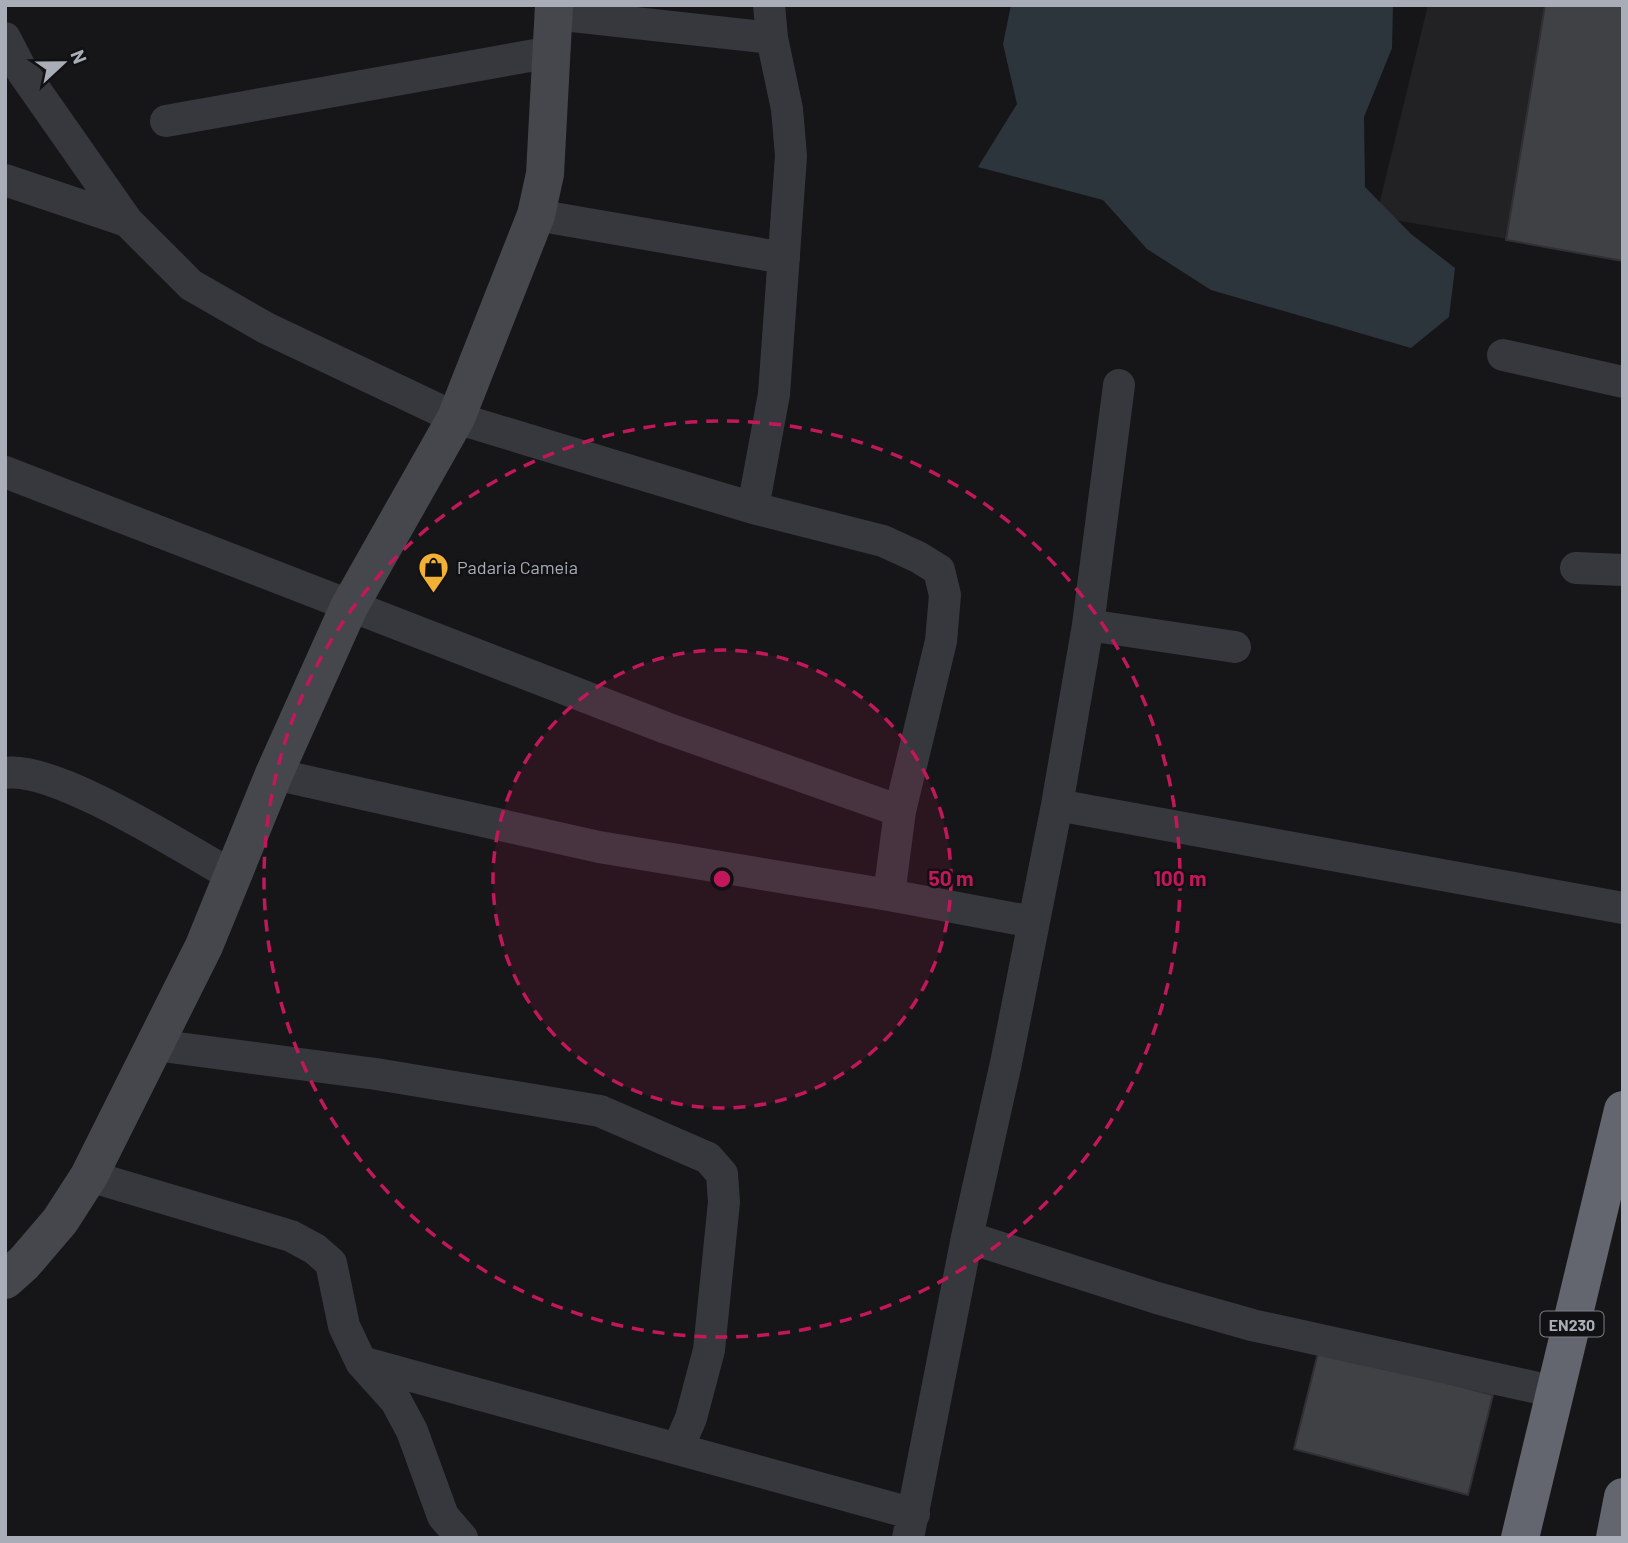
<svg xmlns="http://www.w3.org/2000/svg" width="1628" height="1543" font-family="Barlow,sans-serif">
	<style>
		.built { fill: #222225 }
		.water { fill: #2c353c }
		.building { fill: #404145; stroke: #303034; stroke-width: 2 }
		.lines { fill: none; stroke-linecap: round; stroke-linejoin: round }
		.street { stroke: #37383d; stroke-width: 32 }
		.secondary { stroke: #45474d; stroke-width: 38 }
		.highway { stroke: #63666e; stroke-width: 38 }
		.ring { fill: none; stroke: #c2185b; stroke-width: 3.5; stroke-dasharray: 12 9 }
		.labels { text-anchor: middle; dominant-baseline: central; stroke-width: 5; stroke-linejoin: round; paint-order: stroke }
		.shield { fill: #111113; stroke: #7b7e86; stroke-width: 2 }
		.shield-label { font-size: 16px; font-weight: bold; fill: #a8adb8 }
		.poi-label { font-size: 18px; fill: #a8adb8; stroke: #111113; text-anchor: start }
		.centre { fill: #c2185b; stroke: #111113; stroke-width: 3.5 }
		.ring-label { font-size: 21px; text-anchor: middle; font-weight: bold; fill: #c2185b; stroke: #111113; stroke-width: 5; stroke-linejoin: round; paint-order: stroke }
	</style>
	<rect width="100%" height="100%" fill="#161618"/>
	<path class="built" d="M 1428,5 L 1623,5 L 1623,258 L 1376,217 Z"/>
	<path class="water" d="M 1011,5 L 1393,5 L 1392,48 L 1364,117 L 1365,187 L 1411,234 L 1455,268 L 1449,317 L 1411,348 L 1211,290 L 1147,249 L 1103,200 L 978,167 L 1017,104 L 1003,44 Z"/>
	<path class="building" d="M 1545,5 L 1623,5 L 1623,261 L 1506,240 Z
		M 1319,1349 L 1493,1395 L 1468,1495 L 1294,1449 Z"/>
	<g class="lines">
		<path class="street" d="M 554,14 L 772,38
			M 5,38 L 22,71 L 127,221 L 191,285 L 266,328 L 456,418 L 753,508 L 883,541 L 918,557 L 939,570 L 945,595 L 941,641 L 900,811 L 889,895
			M 166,121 L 552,52
			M 5,180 L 127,221
			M 536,215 L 784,258
			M 1503,355 L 1623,382
			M 5,472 L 666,728 L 900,811
			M 753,508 L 774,394 L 791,156 L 787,109 L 772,38 L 769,5
			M 1576,568 L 1623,570
			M 1088,625 L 1235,647
			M 5,773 C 55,765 185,849 233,876
			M 274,774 L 599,847 L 889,895 L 1033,922
			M 1057,805 L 1623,908
			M 155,1045 L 376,1074 L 600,1111 L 708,1158 L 722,1174 L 724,1202 L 709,1350 L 691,1418 L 678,1448
			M 89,1176 L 291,1236 L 315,1249 L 331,1263 L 344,1326 L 361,1362 L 396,1401 L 412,1431 L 443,1516 L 462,1538
			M 967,1237 L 1157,1298 L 1252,1325 L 1556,1392
			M 361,1362 L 914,1514
			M 908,1538 L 967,1237 L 1006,1063 L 1057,805 L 1088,625 L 1119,385"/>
		<path class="secondary" d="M 5,1280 L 24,1263 L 60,1221 L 89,1176 L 204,946 L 274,774 L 349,607 L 456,418 L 536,215 L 545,174 L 554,5"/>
		<path class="highway" d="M 1520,1538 L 1623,1110
			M 1615,1538 L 1623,1497"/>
	</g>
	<circle cx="722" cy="879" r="229" fill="#c2185b" fill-opacity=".12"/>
	<g class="ring">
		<circle cx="722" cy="879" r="229"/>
		<circle cx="722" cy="879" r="458"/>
	</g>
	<defs>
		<symbol id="shop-pin" viewBox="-11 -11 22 30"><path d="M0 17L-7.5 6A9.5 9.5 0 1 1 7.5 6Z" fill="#f2b134" stroke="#111113"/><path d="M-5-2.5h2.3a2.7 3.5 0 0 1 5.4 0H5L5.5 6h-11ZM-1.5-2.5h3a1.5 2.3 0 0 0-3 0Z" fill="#111"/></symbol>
	</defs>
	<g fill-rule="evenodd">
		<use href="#shop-pin" x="416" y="550" width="35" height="47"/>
	</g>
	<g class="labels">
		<rect class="shield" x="1540.5" y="1311.5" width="63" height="25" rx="5"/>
		<g class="shield-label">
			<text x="1572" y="1324">EN230</text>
		</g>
		<g class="poi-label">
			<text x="457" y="567">Padaria Cameia</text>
		</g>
	</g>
	<circle cx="722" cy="879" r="10" class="centre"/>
	<g class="ring-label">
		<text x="951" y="886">50 m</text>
		<text x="1180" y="886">100 m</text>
	</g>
	<rect width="1628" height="1543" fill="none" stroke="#a8adb8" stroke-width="14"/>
	<g transform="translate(63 63) rotate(68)" stroke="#111113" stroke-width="5" paint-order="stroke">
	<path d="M0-5L12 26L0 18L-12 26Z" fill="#a8adb8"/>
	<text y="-10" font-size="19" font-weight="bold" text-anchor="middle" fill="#a8adb8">N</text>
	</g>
</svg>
